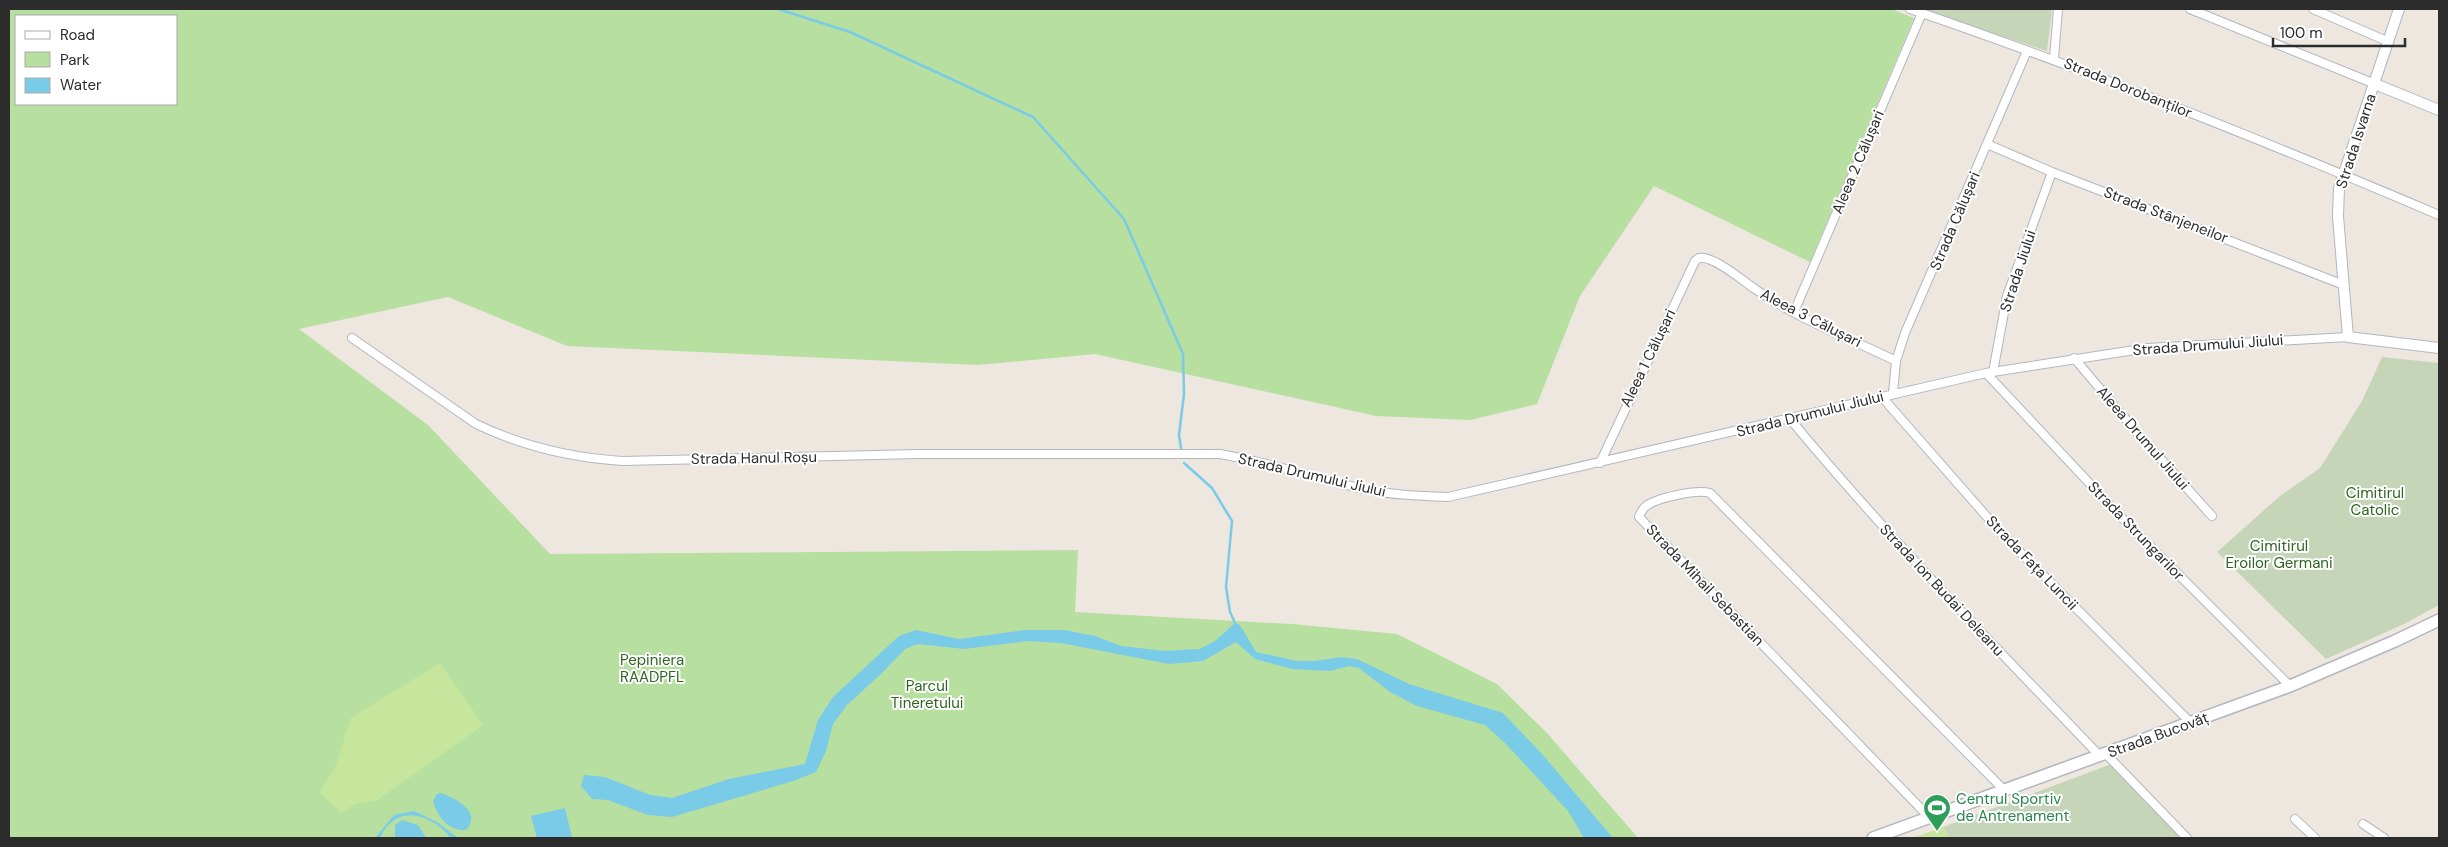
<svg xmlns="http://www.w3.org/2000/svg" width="2448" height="847" font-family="'DM Sans',sans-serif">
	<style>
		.green { fill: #b6dfa0; fill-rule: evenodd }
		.cemetery { fill: #c6d5b8 }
		.pitch { fill: #c7e69d }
		.water { fill: #7acbe7 }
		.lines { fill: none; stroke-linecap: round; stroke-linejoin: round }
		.stream { stroke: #7acbe7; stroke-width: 2.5 }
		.minor-casing { stroke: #b3b6be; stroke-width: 10 }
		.tertiary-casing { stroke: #b3b6be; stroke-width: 12 }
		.secondary-casing { stroke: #b3b6be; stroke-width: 14 }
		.minor { stroke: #fff; stroke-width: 8 }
		.tertiary { stroke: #fff; stroke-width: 10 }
		.secondary { stroke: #fff; stroke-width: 11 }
		.labels { text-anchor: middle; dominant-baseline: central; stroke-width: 4; stroke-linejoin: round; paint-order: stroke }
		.street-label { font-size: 15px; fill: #2c2c2c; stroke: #fff }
		.park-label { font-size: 15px; fill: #2e6520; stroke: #fff }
		.leisure-label { font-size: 15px; fill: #27864d; stroke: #fff; text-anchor: start }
	</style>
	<rect width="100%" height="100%" fill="#ede7e0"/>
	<path class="green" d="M 9,9 L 1891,9 L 1914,18 L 1810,262 L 1654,186 L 1580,296 L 1537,404 L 1470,420 L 1376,416 L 1095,354 L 978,365 L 567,346 L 448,297 L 299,329 L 428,425 L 550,554 L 1078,550 L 1075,612 L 1292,624 L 1397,634 L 1497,684 L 1547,733 L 1638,838 L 9,838 ZM 16,16 L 176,16 L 176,104 L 16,104 Z"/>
	<path class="cemetery" d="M 1921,9 L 2052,9 L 2047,51 Z
		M 2382,357 L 2439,363 L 2439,605 L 2404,624 L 2326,659 L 2217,552 L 2280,496 L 2320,468 L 2362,401 Z
		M 2114,763 L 2186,838 L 1950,838 L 1943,827 Z"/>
	<path class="pitch" d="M 440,663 L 483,725 L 376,801 L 355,804 L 341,813 L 319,792 L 335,768 L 351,718 Z
		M 1943,827 L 1950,838 L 1912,838 Z"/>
	<path class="water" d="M 1235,623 L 1240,625 L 1256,652 L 1297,661 L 1315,661 L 1341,657 L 1357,659 L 1409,684 L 1503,713 L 1542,754 L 1613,838 L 1584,838 L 1568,811 L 1506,744 L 1485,725 L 1417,706 L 1390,692 L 1359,668 L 1349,666 L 1330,671 L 1292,669 L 1255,659 L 1236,642 L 1203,661 L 1169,664 L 1061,643 L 1028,641 L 964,649 L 918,644 L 905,649 L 882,673 L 847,705 L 833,724 L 826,751 L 816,772 L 793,781 L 672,817 L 648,815 L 608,800 L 592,799 L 581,786 L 584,775 L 605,777 L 650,795 L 672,798 L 729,779 L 805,764 L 818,720 L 833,697 L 899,636 L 916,630 L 959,639 L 1026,630 L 1064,630 L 1095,636 L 1121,646 L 1165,651 L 1200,649 L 1215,641 Z
		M 441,793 C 455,798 483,812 466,830 C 448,831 438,817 433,801 L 437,794 Z
		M 565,808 L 572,838 L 537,838 L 531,816 Z
		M 414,811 L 437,822 L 458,838 L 451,838 C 430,813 396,803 380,838 L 375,838 L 394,815 Z
		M 402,820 L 418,825 L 426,838 L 395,838 L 395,825 Z"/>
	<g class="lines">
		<path class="stream" d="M 778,9 L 850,32 L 1033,117 L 1124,219 L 1183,354 L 1184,394 L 1179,435 L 1181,448
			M 1184,463 L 1212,488 L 1232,521 L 1226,587 L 1230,612 L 1235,623"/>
		<defs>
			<path id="minor" d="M 1910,9 C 2089,70 2265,141 2439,215
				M 2190,9 L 2375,84
				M 2313,9 L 2389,42
				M 2054,58 L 2058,9
				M 1987,144 L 2052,172 L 2344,285
				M 1794,312 L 1922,13
				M 352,338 L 476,424 C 522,446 572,458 623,461 L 917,454 L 1220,454 C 1269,462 1316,479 1364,489 C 1392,495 1420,496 1448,497 L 1986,373 L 2148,348 L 2348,337
				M 2074,358 L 2140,436 L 2212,516
				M 1993,372 L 2007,296 L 2052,172
				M 1986,373 L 2123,519 L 2290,686
				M 1893,393 L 1896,361 L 1905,333 L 2027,51
				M 1881,396 L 2002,534 L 2191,723
				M 1790,419 C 1888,537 1994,646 2100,756
				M 1600,463 L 1695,261 L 1699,258 C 1713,255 1743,281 1755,289 C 1798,319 1849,338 1896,361
				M 2106,754 L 2187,838
				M 1929,817 L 1639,517 C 1640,514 1643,509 1645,507 C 1655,498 1697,489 1710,493 L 2004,790
				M 2295,819 L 2315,838
				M 2363,824 L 2384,838"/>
			<path id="tertiary" d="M 2399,9 L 2339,188 L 2338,216 L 2348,337 L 2439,348
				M 2375,84 L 2439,110"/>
			<path id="secondary" d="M 1873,838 L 2290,686 L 2395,641 L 2439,620"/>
		</defs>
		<use href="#minor" class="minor-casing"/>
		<use href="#tertiary" class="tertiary-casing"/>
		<use href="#secondary" class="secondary-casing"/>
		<use href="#minor" class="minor"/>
		<use href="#tertiary" class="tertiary"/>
		<use href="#secondary" class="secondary"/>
	</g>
	<defs>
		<symbol id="stadium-pin" viewBox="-11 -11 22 30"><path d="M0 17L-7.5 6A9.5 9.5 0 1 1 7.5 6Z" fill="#2e9e5b" stroke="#fff"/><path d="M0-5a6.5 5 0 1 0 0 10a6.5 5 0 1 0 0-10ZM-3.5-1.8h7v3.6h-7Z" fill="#fff"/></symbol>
	</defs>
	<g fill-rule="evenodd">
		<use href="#stadium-pin" x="1921" y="792" width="32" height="43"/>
	</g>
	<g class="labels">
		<g class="street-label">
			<text transform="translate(2128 88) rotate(22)">Strada Dorobanților</text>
			<text transform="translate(2356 141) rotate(-72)">Strada Isvarna</text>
			<text transform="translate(1858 162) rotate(-67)">Aleea 2 Călușari</text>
			<text transform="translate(2166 215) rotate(21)">Strada Stânjeneilor</text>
			<text transform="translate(1955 221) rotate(-67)">Strada Călușari</text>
			<text transform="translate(2018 271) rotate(-72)">Strada Jiului</text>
			<text transform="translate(1811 318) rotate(27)">Aleea 3 Călușari</text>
			<text transform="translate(2208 345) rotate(-4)">Strada Drumului Jiului</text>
			<text transform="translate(1648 358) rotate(-64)">Aleea 1 Călușari</text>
			<text transform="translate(1810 414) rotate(-14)">Strada Drumului Jiului</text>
			<text transform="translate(2143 438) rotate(49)">Aleea Drumul Jiului</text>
			<text transform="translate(754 458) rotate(-1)">Strada Hanul Roșu</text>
			<text transform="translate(1312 475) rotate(13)">Strada Drumului Jiului</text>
			<text transform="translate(2136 531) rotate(46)">Strada Strungarilor</text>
			<text transform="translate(2032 563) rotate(46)">Strada Fața Luncii</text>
			<text transform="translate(1705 585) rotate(46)">Strada Mihail Sebastian</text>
			<text transform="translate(1942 590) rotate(47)">Strada Ion Budai Deleanu</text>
			<text transform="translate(2158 735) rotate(-20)">Strada Bucovăț</text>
		</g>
		<g class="park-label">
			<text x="2375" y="493">Cimitirul<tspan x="2375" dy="17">Catolic</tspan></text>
			<text x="2279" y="546">Cimitirul<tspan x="2279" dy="17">Eroilor Germani</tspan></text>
			<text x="652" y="660">Pepiniera<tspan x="652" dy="17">RAADPFL</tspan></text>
			<text x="927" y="686">Parcul<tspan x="927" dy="17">Tineretului</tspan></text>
		</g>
		<g class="leisure-label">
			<text x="1956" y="799">Centrul Sportiv<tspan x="1956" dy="17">de Antrenament</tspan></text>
		</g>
	</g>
	<rect width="2448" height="847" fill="none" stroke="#2c2c2c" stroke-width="20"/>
	<rect x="15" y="15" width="162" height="90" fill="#ffffff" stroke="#ababab"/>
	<rect x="25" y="31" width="25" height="8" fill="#ffffff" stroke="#ababab"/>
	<text x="60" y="40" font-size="15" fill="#2c2c2c">Road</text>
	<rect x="25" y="52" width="25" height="15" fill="#b6dfa0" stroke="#ababab"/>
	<text x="60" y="65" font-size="15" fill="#2c2c2c">Park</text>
	<rect x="25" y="78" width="25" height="15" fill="#7acbe7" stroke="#ababab"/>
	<text x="60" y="90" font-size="15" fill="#2c2c2c">Water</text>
	<path d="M2273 38v8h132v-8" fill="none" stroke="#2c2c2c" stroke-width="2.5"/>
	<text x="2280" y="38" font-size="15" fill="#2c2c2c" stroke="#ffffff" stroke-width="4" paint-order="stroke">100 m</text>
</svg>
